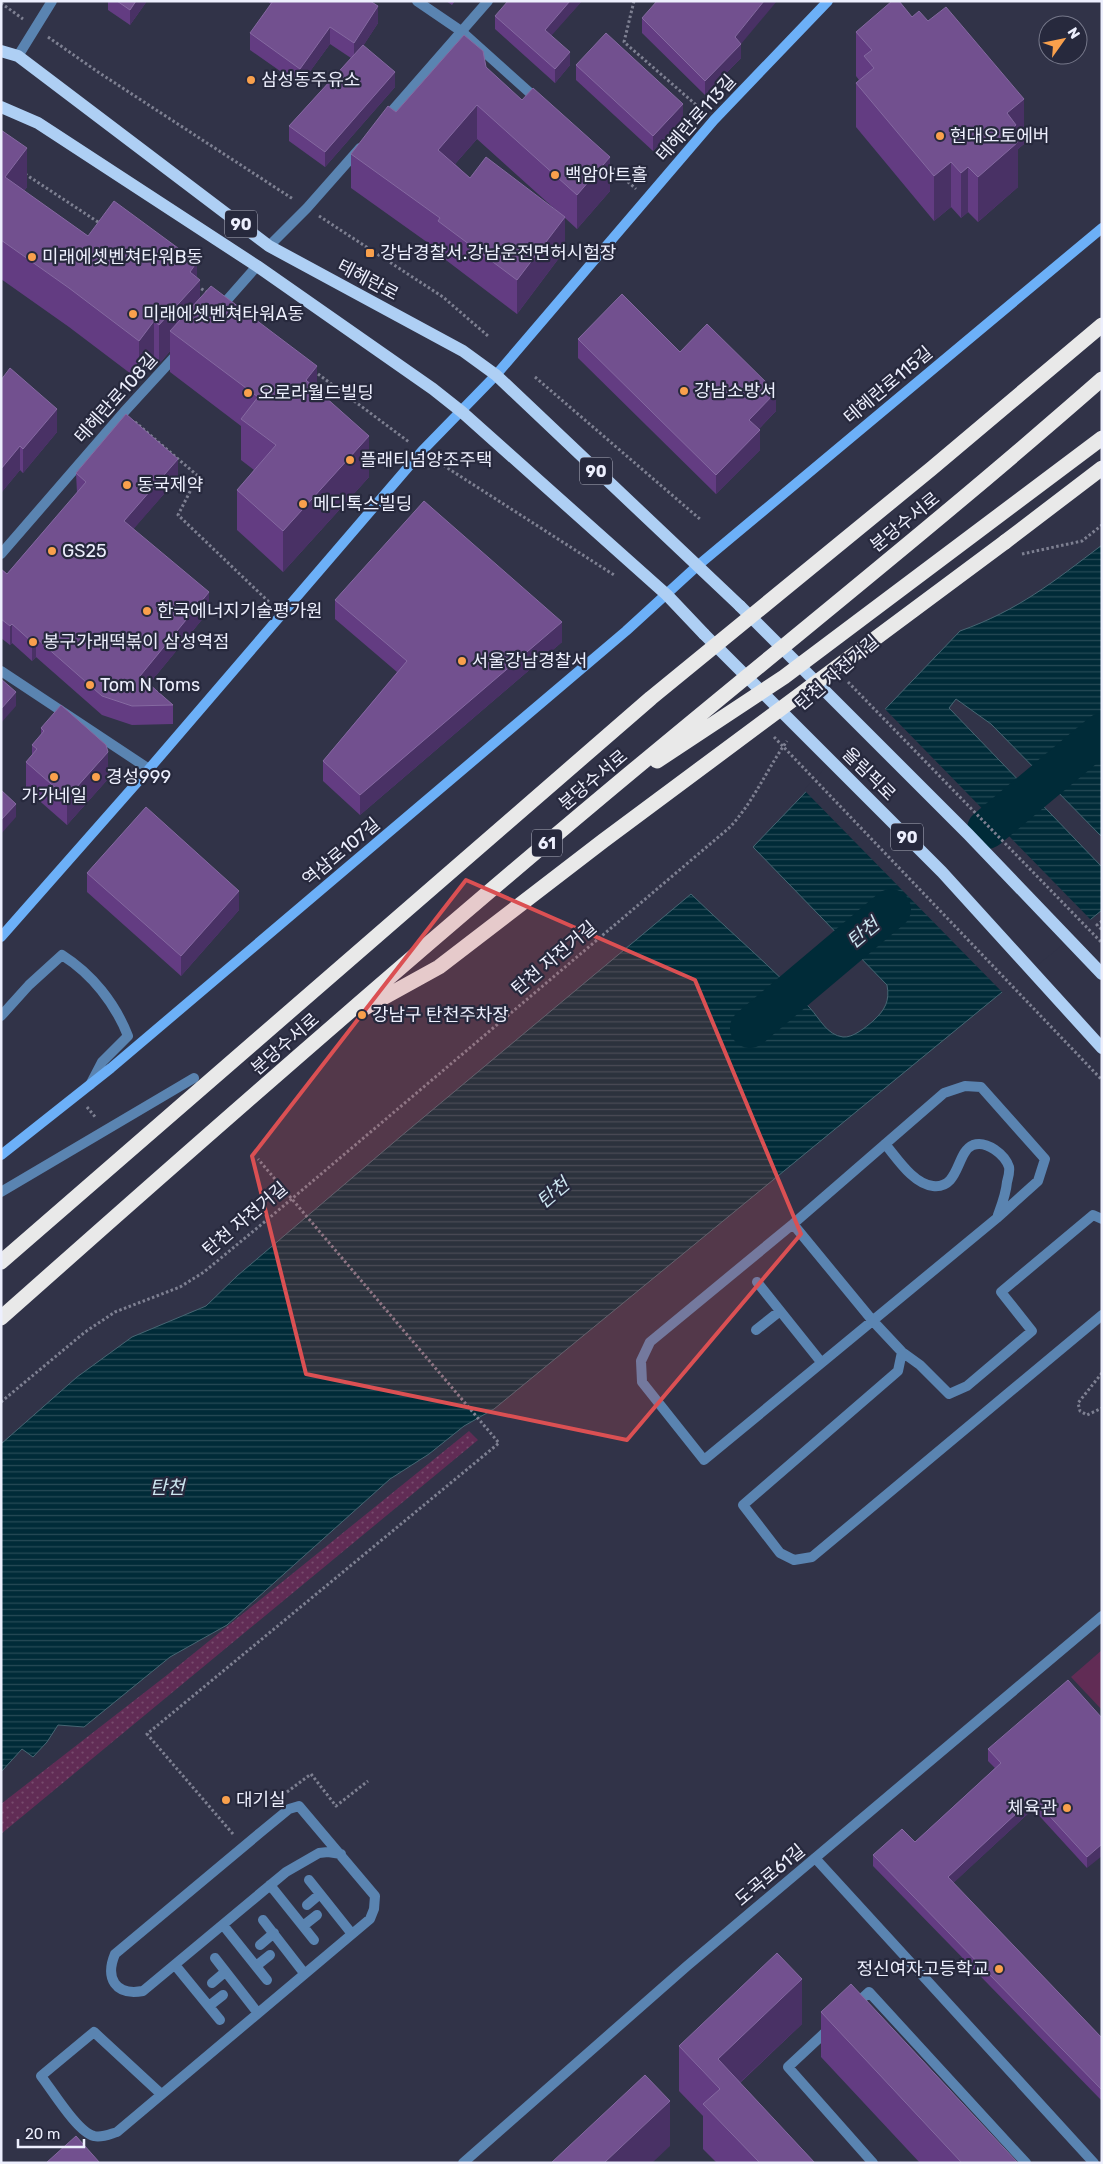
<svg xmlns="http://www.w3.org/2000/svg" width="1103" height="2164" font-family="Rubik,'Noto Sans KR',sans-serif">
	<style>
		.grass { fill: url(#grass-dots) }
		.park { fill: #612c55 }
		.water { fill: url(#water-rules); stroke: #476673 }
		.pier { fill: #313348 }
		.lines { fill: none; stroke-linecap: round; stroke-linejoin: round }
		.river { stroke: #002b38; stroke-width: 40 }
		.path { stroke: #7e8092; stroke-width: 3; stroke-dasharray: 2.5 2.5; stroke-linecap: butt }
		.lane { stroke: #5a84b1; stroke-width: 10 }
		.street { stroke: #5a84b1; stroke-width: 10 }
		.secondary { stroke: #6cb0f8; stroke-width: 10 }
		.primary { stroke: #aecff4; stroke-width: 12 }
		.highway { stroke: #e9e9e9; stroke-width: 15 }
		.path-bridge { stroke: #7e8092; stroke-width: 3; stroke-dasharray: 2.5 2.5; stroke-linecap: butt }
		.primary-bridge { stroke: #aecff4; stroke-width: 12 }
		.highway-bridge { stroke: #e9e9e9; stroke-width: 15 }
		.wall { fill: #633c82; fill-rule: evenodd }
		.shaded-wall { fill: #493165 }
		.building { fill: #72508f; stroke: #8569a1 }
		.marked { fill: #db5053; fill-opacity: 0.2; stroke: #db5053; stroke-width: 4; stroke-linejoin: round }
		.poi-dot { fill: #f9a04c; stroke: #27293d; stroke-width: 2 }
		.labels { text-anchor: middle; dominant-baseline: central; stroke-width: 4.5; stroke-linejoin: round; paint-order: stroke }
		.shield { fill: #27293d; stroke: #b2b4c3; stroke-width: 1 }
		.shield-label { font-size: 16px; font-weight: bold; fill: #edeffd }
		.poi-label { font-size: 18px; fill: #edeffd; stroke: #27293d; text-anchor: start }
		.street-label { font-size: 18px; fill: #edeffd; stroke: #27293d }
		.water-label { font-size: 19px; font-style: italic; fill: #cce6f0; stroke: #27293d }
	</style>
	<defs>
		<pattern id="grass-dots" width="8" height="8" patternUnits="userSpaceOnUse" patternTransform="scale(1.25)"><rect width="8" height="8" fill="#612c55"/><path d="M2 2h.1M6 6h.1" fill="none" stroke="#784b6e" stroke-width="1.8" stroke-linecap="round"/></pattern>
		<pattern id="water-rules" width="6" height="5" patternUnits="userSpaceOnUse" patternTransform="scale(1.25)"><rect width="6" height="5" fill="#002b38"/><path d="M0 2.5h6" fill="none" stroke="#264a56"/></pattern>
	</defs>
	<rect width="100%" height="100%" fill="#313348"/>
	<path class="grass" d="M 469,1431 L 478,1440 L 1,1834 L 1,1804 L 167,1675 Z"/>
	<path class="park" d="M 1102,1650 L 1102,1710 L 1071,1677 Z"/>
	<path class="water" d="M 1102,545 L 1102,837 L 991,724 L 956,699 L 949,708 L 1102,867 L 1102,910 L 494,1409 L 464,1426 L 429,1454 L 390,1479 L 227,1625 L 170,1657 L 84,1727 L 58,1725 L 47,1742 L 33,1757 L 22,1749 L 1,1772 L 1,1444 L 77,1377 L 132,1337 L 206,1306 L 237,1276 L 400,1137 L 691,894 C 730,932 773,968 810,1008 C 820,1019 827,1035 843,1037 C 853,1038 866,1027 873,1021 C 885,1010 890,1001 887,985 L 753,847 L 960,631 C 1019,610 1053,582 1102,545 Z"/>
	<path class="pier" d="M 883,707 L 1092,921 L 1003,993 L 804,790 Z"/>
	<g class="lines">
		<path class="river" d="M 987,829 L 1102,733
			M 750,1028 L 891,909"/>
		<path class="path" d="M 634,1 L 624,42 L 702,110
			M 1,3 L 23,19
			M 48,37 L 98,72 L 293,199
			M 609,165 L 636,189
			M 25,174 L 101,224
			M 319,216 L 443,297 L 488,336
			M 197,286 L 208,293
			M 314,371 L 409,442
			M 535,377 L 701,520
			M 135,422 L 198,476 L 178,515 L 270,603
			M 435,460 L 614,575
			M 1022,554 L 1082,541 L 1102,525
			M 1102,921 L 1097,925 L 1102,930
			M 87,1107 L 96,1118
			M 1102,1373 L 1078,1403 L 1080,1411 L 1087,1415 L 1102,1408
			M 1,1402 L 85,1332 L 115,1312 L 180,1287 L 204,1272 L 268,1219 L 729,828 C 753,803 767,769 787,741
			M 287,1792 L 311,1774 L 336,1806 L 368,1781
			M 233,1834 L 147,1734 L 499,1443 L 258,1159"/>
		<path class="lane" d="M 417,1 L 461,31 L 539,101
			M 1,1016 L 29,985 L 62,955 C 92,974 115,1003 128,1036 L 102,1062 L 90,1085
			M 965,1086 L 981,1087 L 1045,1159 L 1038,1181 L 997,1218 L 704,1460 L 642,1382 L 641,1361 L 650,1342 L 793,1224 L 944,1093 Z
			M 885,1144 C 897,1158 913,1184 933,1186 C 960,1189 956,1152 973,1145 C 987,1140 1005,1155 1009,1167 C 1010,1172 1008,1178 1007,1182 C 1006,1194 1002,1204 998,1215
			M 1,1192 L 194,1078
			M 793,1224 L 872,1320 L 902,1352 L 920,1365 L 949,1394 L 967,1386 L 1032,1331 L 1001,1292 L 1093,1215 L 1102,1219
			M 757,1282 L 821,1362
			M 756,1330 L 780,1311
			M 902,1352 L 898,1371 L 743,1505 L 780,1553 L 794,1560 L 812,1557 L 1102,1315
			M 309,1880 L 352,1934
			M 270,1885 L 314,1940
			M 307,1905 L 320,1894
			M 263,1920 L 304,1973
			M 223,1925 L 267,1980
			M 303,1926 L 317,1915
			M 260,1945 L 274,1933
			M 215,1958 L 257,2012
			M 175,1965 L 220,2020
			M 256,1966 L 270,1955
			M 212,1983 L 225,1972
			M 855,2005 L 869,1992 L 1026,2163
			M 209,2006 L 223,1995
			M 831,2027 L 788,2067 L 873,2163
			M 160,2093 L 94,2032 L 41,2076 C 52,2090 78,2133 94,2136 C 102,2138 110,2134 117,2132 L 370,1919 L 374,1909 L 375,1896 L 299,1806 L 289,1809 L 261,1832 L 115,1954 C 105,1978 115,1996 143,1991 L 286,1872 L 319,1853 L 328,1852 L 341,1854"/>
		<path class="street" d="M 18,56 L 52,1
			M 384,120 L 488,1
			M 269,246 L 307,208 L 360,148
			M 220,308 L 257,266
			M 1,554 L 124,412 L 179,352
			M 1,671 L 149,769
			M 815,1858 L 1094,2163
			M 463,2163 L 687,1966 L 1102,1616"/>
		<path class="secondary" d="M 1,937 L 149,769 L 422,451 L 496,375 L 714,120 L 828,1
			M 1,1155 L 111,1068 L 626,631 L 696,567 L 1102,228"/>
		<path class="primary" d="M 1,51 L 18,56 L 269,246 L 463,351 L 496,375 L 740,606
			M 1,107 L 38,123 L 257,266 L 433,389 L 462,412 L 667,595 L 704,634"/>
		<path class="highway" d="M 1005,542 L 1102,468"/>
		<path class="path-bridge" d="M 848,682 L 1102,943
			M 774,737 L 1102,1080"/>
		<path class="primary-bridge" d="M 740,606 L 968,834 L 1102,974
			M 704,634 L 942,872 L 1102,1048"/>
		<path class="highway-bridge" d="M 657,761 L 784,677 L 1102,438
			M 363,1009 L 439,967 L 603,841 L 1005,542
			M 1,1262 L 651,698 L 931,469 L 1102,325
			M 1,1318 C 199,1142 397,968 600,798 C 767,658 938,523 1102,379"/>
	</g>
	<path class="wall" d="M 108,1 L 147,1 L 130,25 L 108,10 Z
		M 267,1 L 370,1 L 378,23 L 363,46 L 395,87 L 325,167 L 289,141 L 289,126 L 351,58 L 330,44 L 300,85 L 250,50 L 250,33 L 271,4 Z
		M 446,1 L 455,1 L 452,5 Z
		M 582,1 L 551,35 L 570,65 L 555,83 L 495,29 L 495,16 Z
		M 912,17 L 1024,144 L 1018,149 L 1018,187 L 978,222 L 968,212 L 961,218 L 951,207 L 934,221 L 856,127 L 856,83 L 859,80 L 856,76 L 856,32 Z
		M 642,18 L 741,44 L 741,58 L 705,95 L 642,33 Z
		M 576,65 L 683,119 L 653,151 L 576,80 Z
		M 486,67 L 610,191 L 577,229 L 565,218 L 565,250 L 517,314 L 438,254 L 438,250 L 351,188 L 351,154 L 396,112 ZM 477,139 L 557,211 L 470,178 L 455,164 Z
		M 1,130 L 27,187 L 24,191 L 88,236 L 197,278 L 200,298 L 317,390 L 369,477 L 283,572 L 237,530 L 237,490 L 254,470 L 241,460 L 241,426 L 170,372 L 170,351 L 159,364 L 154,360 L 139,380 L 69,327 L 1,279 Z
		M 578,339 L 680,352 L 776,411 L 759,429 L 760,450 L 716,494 L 578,358 Z
		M 1,380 L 57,432 L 23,473 L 20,470 L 1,493 Z
		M 76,473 L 178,478 L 133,529 L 209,611 L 149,684 L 173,705 L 173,724 L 132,725 L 102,715 L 36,657 L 32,661 L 12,643 L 10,645 L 1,638 L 1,569 L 7,574 L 77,493 Z
		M 335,600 L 562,642 L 360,815 L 323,781 L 323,761 L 397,672 L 335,619 Z
		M 41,728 L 108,779 L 67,825 L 26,789 L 26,762 L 32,755 L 32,745 L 41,734 Z
		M 87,873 L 239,910 L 181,976 L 87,892 Z
		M 1102,1718 L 1087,1868 L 1033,1809 L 953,1883 L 1102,2038 L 1102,2101 L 873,1866 L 873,1855 L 915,1842 L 995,1768 L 988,1761 L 988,1749 Z
		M 821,2012 L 1018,2163 L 920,2163 L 821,2057 Z
		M 802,2024 L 740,2083 L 815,2163 L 717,2163 L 703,2149 L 703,2116 L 679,2091 L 679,2046 Z"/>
	<path class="shaded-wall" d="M 136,1 L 147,1 L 130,25 L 130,10 Z
		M 570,1 L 582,1 L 545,43 L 545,30 Z
		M 764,1 L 777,1 L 741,44 L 741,58 L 705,95 L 705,81 L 735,37 Z
		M 378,6 L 378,23 L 354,60 L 354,43 Z
		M 330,27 L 330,44 L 300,85 L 300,69 Z
		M 570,52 L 570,65 L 555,83 L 555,69 Z
		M 395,72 L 395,87 L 325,167 L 325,152 Z
		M 1024,99 L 1024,144 L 1018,149 L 1018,187 L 978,222 L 978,177 L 1007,113 Z
		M 683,104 L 683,119 L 653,151 L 653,136 Z
		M 477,105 L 477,139 L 438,183 L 438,150 Z
		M 27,148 L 27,187 L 5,216 L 5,177 Z
		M 610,157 L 610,191 L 577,229 L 577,195 Z
		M 951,162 L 951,207 L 934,221 L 934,176 Z
		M 968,167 L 968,212 L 961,218 L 961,173 Z
		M 565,217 L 565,250 L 517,314 L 517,280 Z
		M 197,262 L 197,282 L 200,280 L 200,319 L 170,331 L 170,351 L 159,364 L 159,325 L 190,272 Z
		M 154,321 L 154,360 L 139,380 L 139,341 Z
		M 317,366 L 317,406 L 306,380 Z
		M 776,392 L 776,411 L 749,439 L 749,420 Z
		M 57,409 L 57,432 L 23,473 L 23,449 Z
		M 760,430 L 760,450 L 716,494 L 716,475 Z
		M 369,436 L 369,477 L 283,572 L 283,531 Z
		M 20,446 L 20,470 L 1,493 L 1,469 Z
		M 178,459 L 178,478 L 124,540 L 124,521 Z
		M 209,592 L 209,611 L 140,695 L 140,676 Z
		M 562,622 L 562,642 L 360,815 L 360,795 Z
		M 12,624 L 12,643 L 10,645 L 10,626 Z
		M 36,638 L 36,657 L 32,661 L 32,642 Z
		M 16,692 L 16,706 L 1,723 L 1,709 Z
		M 108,752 L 108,779 L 67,825 L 67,798 Z
		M 16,804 L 16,817 L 1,834 L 1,820 Z
		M 239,891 L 239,910 L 181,976 L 181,956 Z
		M 1033,1798 L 1033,1809 L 948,1888 L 948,1877 Z
		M 1102,1844 L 1102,1856 L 1087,1868 L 1087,1857 Z
		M 802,1979 L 802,2024 L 720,2101 L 720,2089 L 718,2059 Z
		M 670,2101 L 670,2146 L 652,2163 L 604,2163 Z"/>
	<path class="building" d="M 117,1 L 136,1 L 130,10 Z
		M 273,1 L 370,1 L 378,6 L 354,43 L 330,27 L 300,69 L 250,33 Z
		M 508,1 L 570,1 L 545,30 L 570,52 L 555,69 L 495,16 Z
		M 657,1 L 764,1 L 735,37 L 741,44 L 705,81 L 642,18 Z
		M 892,1 L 899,1 L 912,17 L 919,11 L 928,21 L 946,7 L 1024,99 L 1007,113 L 1016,125 L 1009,131 L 1018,142 L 978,177 L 968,167 L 961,173 L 951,162 L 934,176 L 856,83 L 874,68 L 864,56 L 872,50 L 856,32 Z
		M 606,33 L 683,104 L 653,136 L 576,65 Z
		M 464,35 L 483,51 L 486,67 L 522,100 L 533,88 L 610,157 L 577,195 L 477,105 L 438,150 L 470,178 L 486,157 L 565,217 L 517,280 L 438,221 L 440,218 L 351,154 L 388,106 L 396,112 Z
		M 363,45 L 395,72 L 325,152 L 289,126 Z
		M 1,130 L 27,148 L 5,177 L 88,236 L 114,201 L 197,262 L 190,272 L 200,280 L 159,325 L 154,321 L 139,341 L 69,288 L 1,240 Z
		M 211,286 L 317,366 L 306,380 L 369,436 L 283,531 L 237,490 L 276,445 L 241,419 L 258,397 L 170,331 Z
		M 622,294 L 680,352 L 707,324 L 776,392 L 749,420 L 760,430 L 716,475 L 578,339 Z
		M 10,368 L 57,409 L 23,449 L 20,446 L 1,469 L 1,380 Z
		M 126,414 L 178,459 L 124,521 L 209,592 L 140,676 L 173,705 L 132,706 L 102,696 L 36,638 L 32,642 L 12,624 L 10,626 L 1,619 L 1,569 L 7,574 L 86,482 L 76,473 Z
		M 424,501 L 562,622 L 360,795 L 323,761 L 407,661 L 335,600 Z
		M 1,679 L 16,692 L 1,709 Z
		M 61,705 L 106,745 L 108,752 L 67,798 L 26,762 L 37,749 L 32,745 L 44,731 L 41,728 Z
		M 1,790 L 16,804 L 1,820 Z
		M 146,807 L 239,891 L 181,956 L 87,873 Z
		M 1068,1680 L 1102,1718 L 1102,1844 L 1087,1857 L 1033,1798 L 948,1877 L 1102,2038 L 1102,2090 L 873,1855 L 902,1829 L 915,1842 L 1001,1763 L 988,1749 Z
		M 777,1953 L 802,1979 L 718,2059 L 815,2163 L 760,2163 L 703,2104 L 720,2089 L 679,2046 Z
		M 851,1984 L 1018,2163 L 962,2163 L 821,2012 Z
		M 645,2075 L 670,2101 L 604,2163 L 551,2163 Z
		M 76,2136 L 100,2163 L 46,2163 Z"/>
	<path class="marked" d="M 466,880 L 695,980 L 801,1234 L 627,1440 L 306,1374 L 252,1156 Z"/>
	<g class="poi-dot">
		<circle cx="251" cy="80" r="5"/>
		<circle cx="940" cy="136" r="5"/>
		<circle cx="555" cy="175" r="5"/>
		<rect x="365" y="248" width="10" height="10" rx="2.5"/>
		<circle cx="32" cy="257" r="5"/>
		<circle cx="133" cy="314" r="5"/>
		<circle cx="684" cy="391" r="5"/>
		<circle cx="248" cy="393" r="5"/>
		<circle cx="350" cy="460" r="5"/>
		<circle cx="127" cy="485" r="5"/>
		<circle cx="303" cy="504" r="5"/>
		<circle cx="52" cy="551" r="5"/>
		<circle cx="147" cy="611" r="5"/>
		<circle cx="33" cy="642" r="5"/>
		<circle cx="462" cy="661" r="5"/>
		<circle cx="90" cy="685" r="5"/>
		<circle cx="54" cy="777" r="5"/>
		<circle cx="96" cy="777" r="5"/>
		<circle cx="362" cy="1015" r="5"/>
		<circle cx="226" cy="1800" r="5"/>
		<circle cx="1067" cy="1808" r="5"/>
		<circle cx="999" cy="1969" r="5"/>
	</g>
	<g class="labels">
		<g class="shield">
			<rect x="225" y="210.5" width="32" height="27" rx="4"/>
			<rect x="580" y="457.5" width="32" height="27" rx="4"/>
			<rect x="891" y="823.5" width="32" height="27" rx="4"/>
			<rect x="532" y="829.5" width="30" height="27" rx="4"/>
		</g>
		<g class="shield-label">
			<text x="241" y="224">90</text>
			<text x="596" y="471">90</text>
			<text x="907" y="837">90</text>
			<text x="547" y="843">61</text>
		</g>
		<g class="poi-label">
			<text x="261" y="80">삼성동주유소</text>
			<text x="950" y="136">현대오토에버</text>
			<text x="565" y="175">백암아트홀</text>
			<text x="380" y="253">강남경찰서.강남운전면허시험장</text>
			<text x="42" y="257">미래에셋벤쳐타워B동</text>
			<text x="143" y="314">미래에셋벤쳐타워A동</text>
			<text x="694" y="391">강남소방서</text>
			<text x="258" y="393">오로라월드빌딩</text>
			<text x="360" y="460">플래티넘양조주택</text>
			<text x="137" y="485">동국제약</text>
			<text x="313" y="504">메디톡스빌딩</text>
			<text x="62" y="551">GS25</text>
			<text x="157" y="611">한국에너지기술평가원</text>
			<text x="43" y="642">봉구가래떡볶이 삼성역점</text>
			<text x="472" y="661">서울강남경찰서</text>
			<text x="100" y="685">Tom N Toms</text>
			<text x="106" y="777">경성999</text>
			<text x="54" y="796" text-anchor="middle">가가네일</text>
			<text x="372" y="1015">강남구 탄천주차장</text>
			<text x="236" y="1800">대기실</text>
			<text x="1057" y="1808" text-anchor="end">체육관</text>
			<text x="989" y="1969" text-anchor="end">정신여자고등학교</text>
		</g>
		<g class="street-label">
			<text transform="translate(696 118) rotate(-48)">테헤란로113길</text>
			<text transform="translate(368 280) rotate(28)">테헤란로</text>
			<text transform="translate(888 385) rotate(-40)">테헤란로115길</text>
			<text transform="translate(116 398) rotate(-48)">테헤란로108길</text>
			<text transform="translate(905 522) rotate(-39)">분당수서로</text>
			<text transform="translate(837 673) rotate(-41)">탄천 자전거길</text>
			<text transform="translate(869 774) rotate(45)">올림픽로</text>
			<text transform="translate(593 780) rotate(-40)">분당수서로</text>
			<text transform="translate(341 852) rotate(-40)">역삼로107길</text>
			<text transform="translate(554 958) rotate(-40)">탄천 자전거길</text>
			<text transform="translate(285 1044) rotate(-41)">분당수서로</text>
			<text transform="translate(245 1219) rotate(-40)">탄천 자전거길</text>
			<text transform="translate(770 1875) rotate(-40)">도곡로61길</text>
		</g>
		<g class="water-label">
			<text transform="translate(863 933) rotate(-40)">탄천</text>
			<text transform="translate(553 1193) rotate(-40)">탄천</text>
			<text x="167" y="1487">탄천</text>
		</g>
	</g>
	<rect width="1103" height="2164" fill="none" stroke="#edeffd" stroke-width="5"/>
	<g transform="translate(1063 40) rotate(57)"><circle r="24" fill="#27293d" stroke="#76788a"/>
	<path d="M0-4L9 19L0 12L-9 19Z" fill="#f9a04c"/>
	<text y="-8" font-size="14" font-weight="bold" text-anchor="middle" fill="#edeffd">N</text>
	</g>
	<path d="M18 2139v8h66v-8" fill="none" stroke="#edeffd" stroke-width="2.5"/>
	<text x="25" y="2139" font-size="15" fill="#edeffd" stroke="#27293d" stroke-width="4" paint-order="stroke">20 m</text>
</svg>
